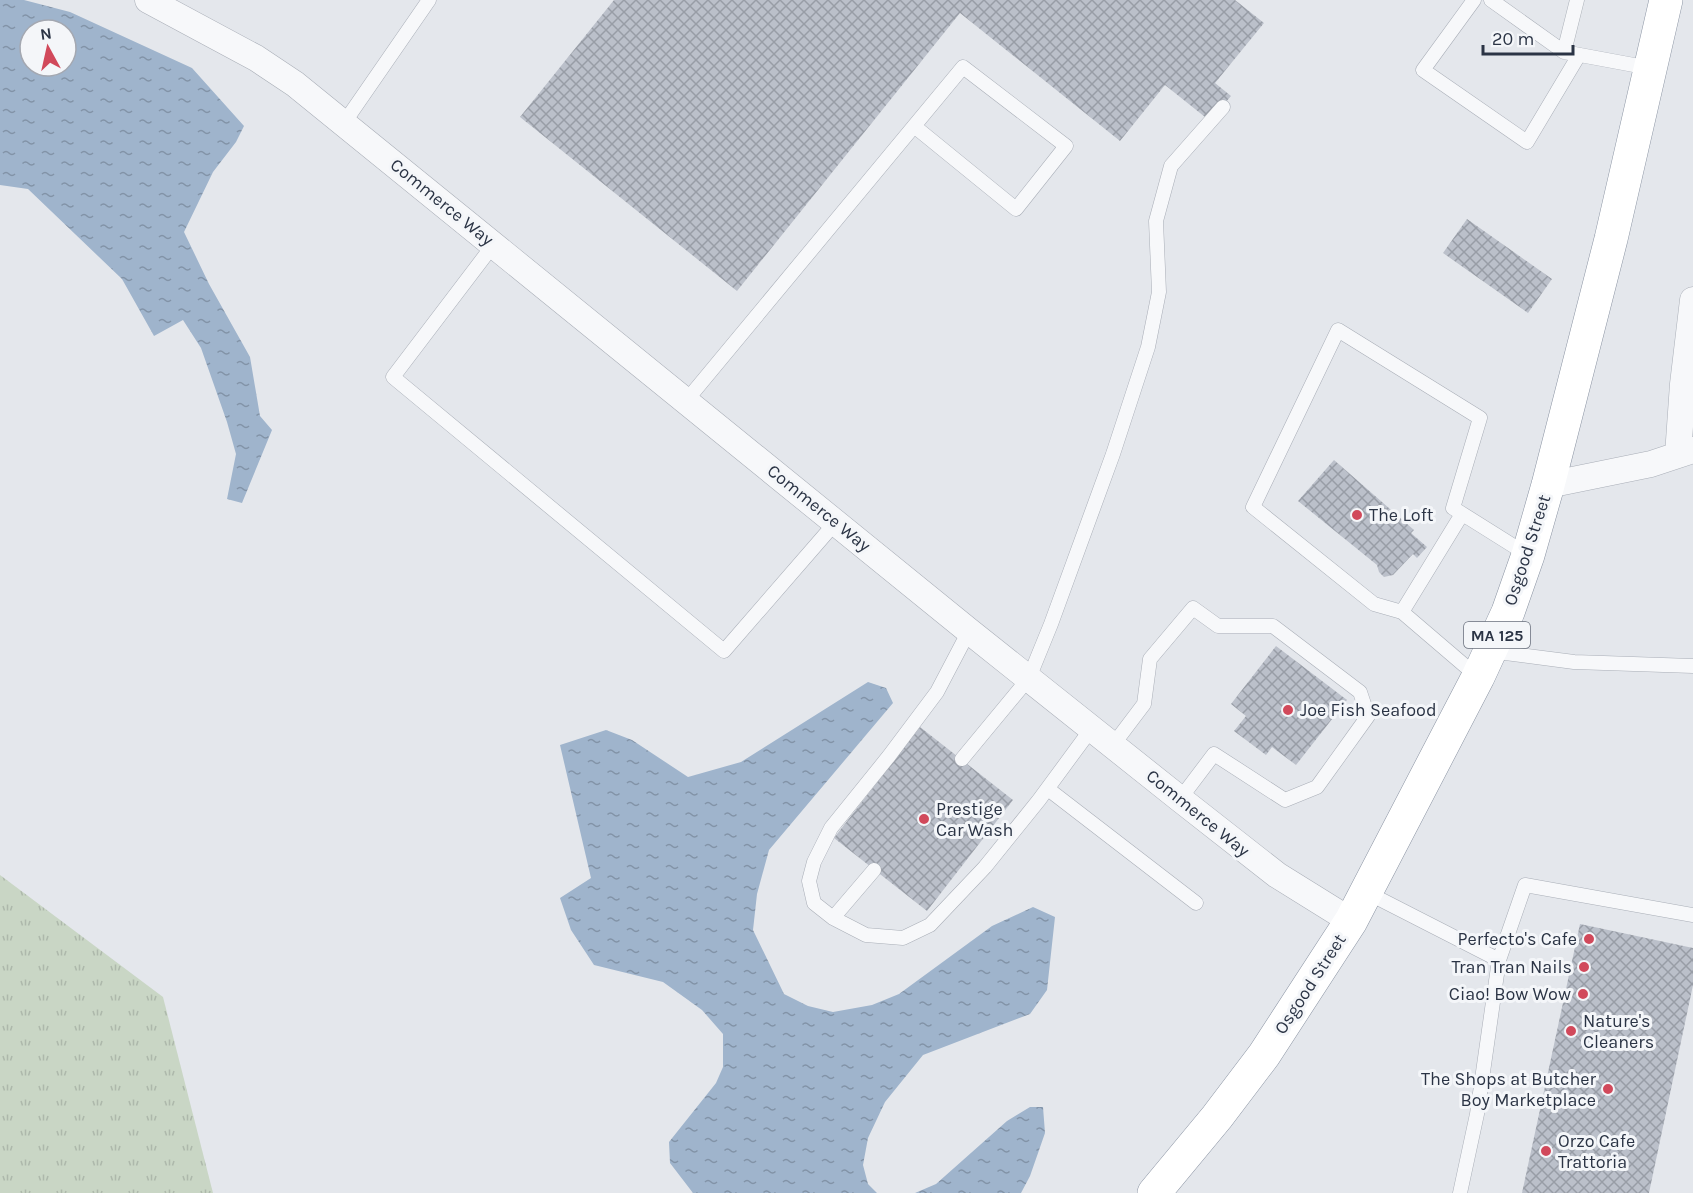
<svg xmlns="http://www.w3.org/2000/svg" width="1693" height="1193" font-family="Karla,sans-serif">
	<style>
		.grass { fill: url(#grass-tufts) }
		.water { fill: url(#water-ripples); fill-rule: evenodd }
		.building { fill: url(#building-cross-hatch) }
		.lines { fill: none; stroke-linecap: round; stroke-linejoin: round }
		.service-casing { stroke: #a9aeb7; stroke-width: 15 }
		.minor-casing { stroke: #a9aeb7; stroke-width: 27 }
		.trunk-casing { stroke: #8b94a3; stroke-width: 34 }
		.service { stroke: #f7f8fa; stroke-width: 14 }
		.minor { stroke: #f7f8fa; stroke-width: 26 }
		.trunk { stroke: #fff; stroke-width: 33 }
		.poi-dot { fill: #d1495b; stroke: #f4f6f9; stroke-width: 2 }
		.labels { text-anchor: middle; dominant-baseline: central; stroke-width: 6; stroke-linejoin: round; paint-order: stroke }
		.shield { fill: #f4f6f9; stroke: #676e7b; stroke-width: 1.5 }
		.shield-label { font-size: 16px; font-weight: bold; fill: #2b3445 }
		.street-label { font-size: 18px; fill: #2b3445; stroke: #f4f6f9 }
		.poi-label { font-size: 18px; fill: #2b3445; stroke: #f4f6f9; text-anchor: start }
	</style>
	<defs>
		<pattern id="grass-tufts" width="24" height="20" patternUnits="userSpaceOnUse" patternTransform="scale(1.5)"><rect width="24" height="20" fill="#c9d6c5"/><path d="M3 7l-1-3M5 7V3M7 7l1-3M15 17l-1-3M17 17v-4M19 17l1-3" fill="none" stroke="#adb8ab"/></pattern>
		<pattern id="water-ripples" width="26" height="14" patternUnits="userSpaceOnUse" patternTransform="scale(1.5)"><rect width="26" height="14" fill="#9fb4cc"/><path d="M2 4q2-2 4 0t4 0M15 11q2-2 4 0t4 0" fill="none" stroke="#8293a7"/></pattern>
		<pattern id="building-cross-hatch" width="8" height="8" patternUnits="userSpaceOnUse" patternTransform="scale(1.5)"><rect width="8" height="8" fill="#bbc0ca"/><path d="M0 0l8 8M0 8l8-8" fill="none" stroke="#989da6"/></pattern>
	</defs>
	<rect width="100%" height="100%" fill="#e4e7ec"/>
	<path class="grass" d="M 0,875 L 163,997 L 213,1193 L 0,1193 Z"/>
	<path class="water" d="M 0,0 L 24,0 L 70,12 L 192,68 L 244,126 L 236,142 L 213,172 L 184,232 L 209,284 L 250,357 L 260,416 L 272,430 L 242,503 L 227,499 L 236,454 L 227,422 L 201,348 L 183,320 L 154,336 L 122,279 L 28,189 L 0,185 ZM 30,30 L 66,30 L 66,66 L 30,66 Z
		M 868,682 L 886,688 L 893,703 L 769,850 L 757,894 L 753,930 L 784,994 L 808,1006 L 833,1012 L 872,1005 L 899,994 L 992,926 L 1033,907 L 1055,917 L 1047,990 L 1030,1014 L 923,1055 L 885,1102 L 868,1138 L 863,1165 L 868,1184 L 877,1193 L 693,1193 L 670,1163 L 669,1142 L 716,1083 L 723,1067 L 723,1034 L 702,1010 L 663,982 L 594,965 L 571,930 L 560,898 L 591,878 L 560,745 L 606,730 L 632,740 L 688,777 L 741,762 Z
		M 1030,1107 L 1043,1107 L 1045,1133 L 1030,1176 L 1021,1193 L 915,1193 L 936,1184 L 1007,1121 Z"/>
	<path class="building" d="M 614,0 L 1235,0 L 1264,23 L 1215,83 L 1231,96 L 1210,121 L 1165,85 L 1120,141 L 960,13 L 737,291 L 520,117 Z
		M 1467,219 L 1552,279 L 1528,313 L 1443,253 Z
		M 1334,460 L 1414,530 L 1411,533 L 1427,547 L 1417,558 L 1413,554 L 1393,575 L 1384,577 L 1379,572 L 1377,565 L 1298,501 Z
		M 1276,646 L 1347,700 L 1296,765 L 1272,747 L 1266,755 L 1234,731 L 1246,716 L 1231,704 Z
		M 920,727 L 1013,800 L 927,911 L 834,838 Z
		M 1580,924 L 1693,948 L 1693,985 L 1649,1193 L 1522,1193 Z"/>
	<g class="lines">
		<defs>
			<path id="service" d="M 1474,0 L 1423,70 L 1527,142 L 1579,55
				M 1491,0 L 1564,52
				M 1577,0 L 1564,52 L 1650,68
				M 344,123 L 429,0
				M 494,244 L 393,377 L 724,651 L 836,522
				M 686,401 L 963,67 L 1066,146 L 1016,209 L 914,126
				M 1402,612 L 1462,514
				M 969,631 L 937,692 L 889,756 L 831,828 L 814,862 L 809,881 L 814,903 L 833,918 L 866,935 L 903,938 L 930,925 L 985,867 L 1039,800 L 1092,728
				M 1490,651 L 1574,662 L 1693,666
				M 1478,677 L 1402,612 L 1374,604 L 1253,507 L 1338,330 L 1480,418 L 1453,508 L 1528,555
				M 1113,745 L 1144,704 L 1150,659 L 1193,608 L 1218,626 L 1273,626 L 1360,692 L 1368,716 L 1317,787 L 1285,800 L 1214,754 L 1180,799
				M 962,759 L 1029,678 L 1051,624 L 1113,454 L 1148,347 L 1159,292 L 1156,221 L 1171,166 L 1223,107
				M 1048,789 L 1196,903
				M 1366,892 L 1499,960
				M 833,918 L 874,870
				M 1460,1193 L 1477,1114 L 1499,960 L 1525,885 L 1693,915"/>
			<path id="minor" d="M 148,0 L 256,58 L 295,84 L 969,631 L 1180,799 L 1277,875 L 1351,921
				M 1678,455 L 1683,384 L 1693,300
				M 1548,485 L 1651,464 L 1693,450"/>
			<path id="trunk" d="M 1154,1193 L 1217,1117 L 1264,1055 L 1351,921 L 1478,677 L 1508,612 L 1528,555 L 1548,485 L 1611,239 L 1666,0"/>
		</defs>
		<use href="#service" class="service-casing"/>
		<use href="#minor" class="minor-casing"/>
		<use href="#trunk" class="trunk-casing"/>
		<use href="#service" class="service"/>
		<use href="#minor" class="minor"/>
		<use href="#trunk" class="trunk"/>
	</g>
	<g class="poi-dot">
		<circle cx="1357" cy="515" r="6"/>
		<circle cx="1288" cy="710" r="6"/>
		<circle cx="924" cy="819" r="6"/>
		<circle cx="1589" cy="939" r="6"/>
		<circle cx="1584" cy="967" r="6"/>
		<circle cx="1583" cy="994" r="6"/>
		<circle cx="1571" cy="1031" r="6"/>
		<circle cx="1608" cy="1089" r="6"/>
		<circle cx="1546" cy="1151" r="6"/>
	</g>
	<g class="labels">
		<rect class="shield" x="1464" y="622" width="66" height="26" rx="4.5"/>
		<g class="shield-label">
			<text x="1497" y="635">MA 125</text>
		</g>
		<g class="street-label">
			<text transform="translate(442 202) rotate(39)">Commerce Way</text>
			<text transform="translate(819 508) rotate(39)">Commerce Way</text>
			<text transform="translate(1527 550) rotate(-72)">Osgood Street</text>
			<text transform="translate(1198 813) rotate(39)">Commerce Way</text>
			<text transform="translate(1310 984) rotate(-57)">Osgood Street</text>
		</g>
		<g class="poi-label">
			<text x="1369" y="515">The Loft</text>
			<text x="1300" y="710">Joe Fish Seafood</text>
			<text x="936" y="809">Prestige<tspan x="936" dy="21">Car Wash</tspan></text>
			<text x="1577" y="939" text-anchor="end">Perfecto's Cafe</text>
			<text x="1572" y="967" text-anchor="end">Tran Tran Nails</text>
			<text x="1571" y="994" text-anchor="end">Ciao! Bow Wow</text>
			<text x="1583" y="1021">Nature's<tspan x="1583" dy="21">Cleaners</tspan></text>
			<text x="1596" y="1079" text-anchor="end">The Shops at Butcher<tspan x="1596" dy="21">Boy Marketplace</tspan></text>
			<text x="1558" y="1141">Orzo Cafe<tspan x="1558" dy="21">Trattoria</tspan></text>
		</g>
	</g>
	<g transform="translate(48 48) rotate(352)"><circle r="28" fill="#f4f6f9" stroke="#a4a8b1" stroke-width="1.5"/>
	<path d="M0-4.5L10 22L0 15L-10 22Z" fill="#d1495b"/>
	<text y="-9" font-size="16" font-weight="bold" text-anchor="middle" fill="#2b3445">N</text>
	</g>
	<path d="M1483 45v9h90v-9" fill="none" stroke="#2b3445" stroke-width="3"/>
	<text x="1492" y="45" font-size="18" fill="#2b3445" stroke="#f4f6f9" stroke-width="4.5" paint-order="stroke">20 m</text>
</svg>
